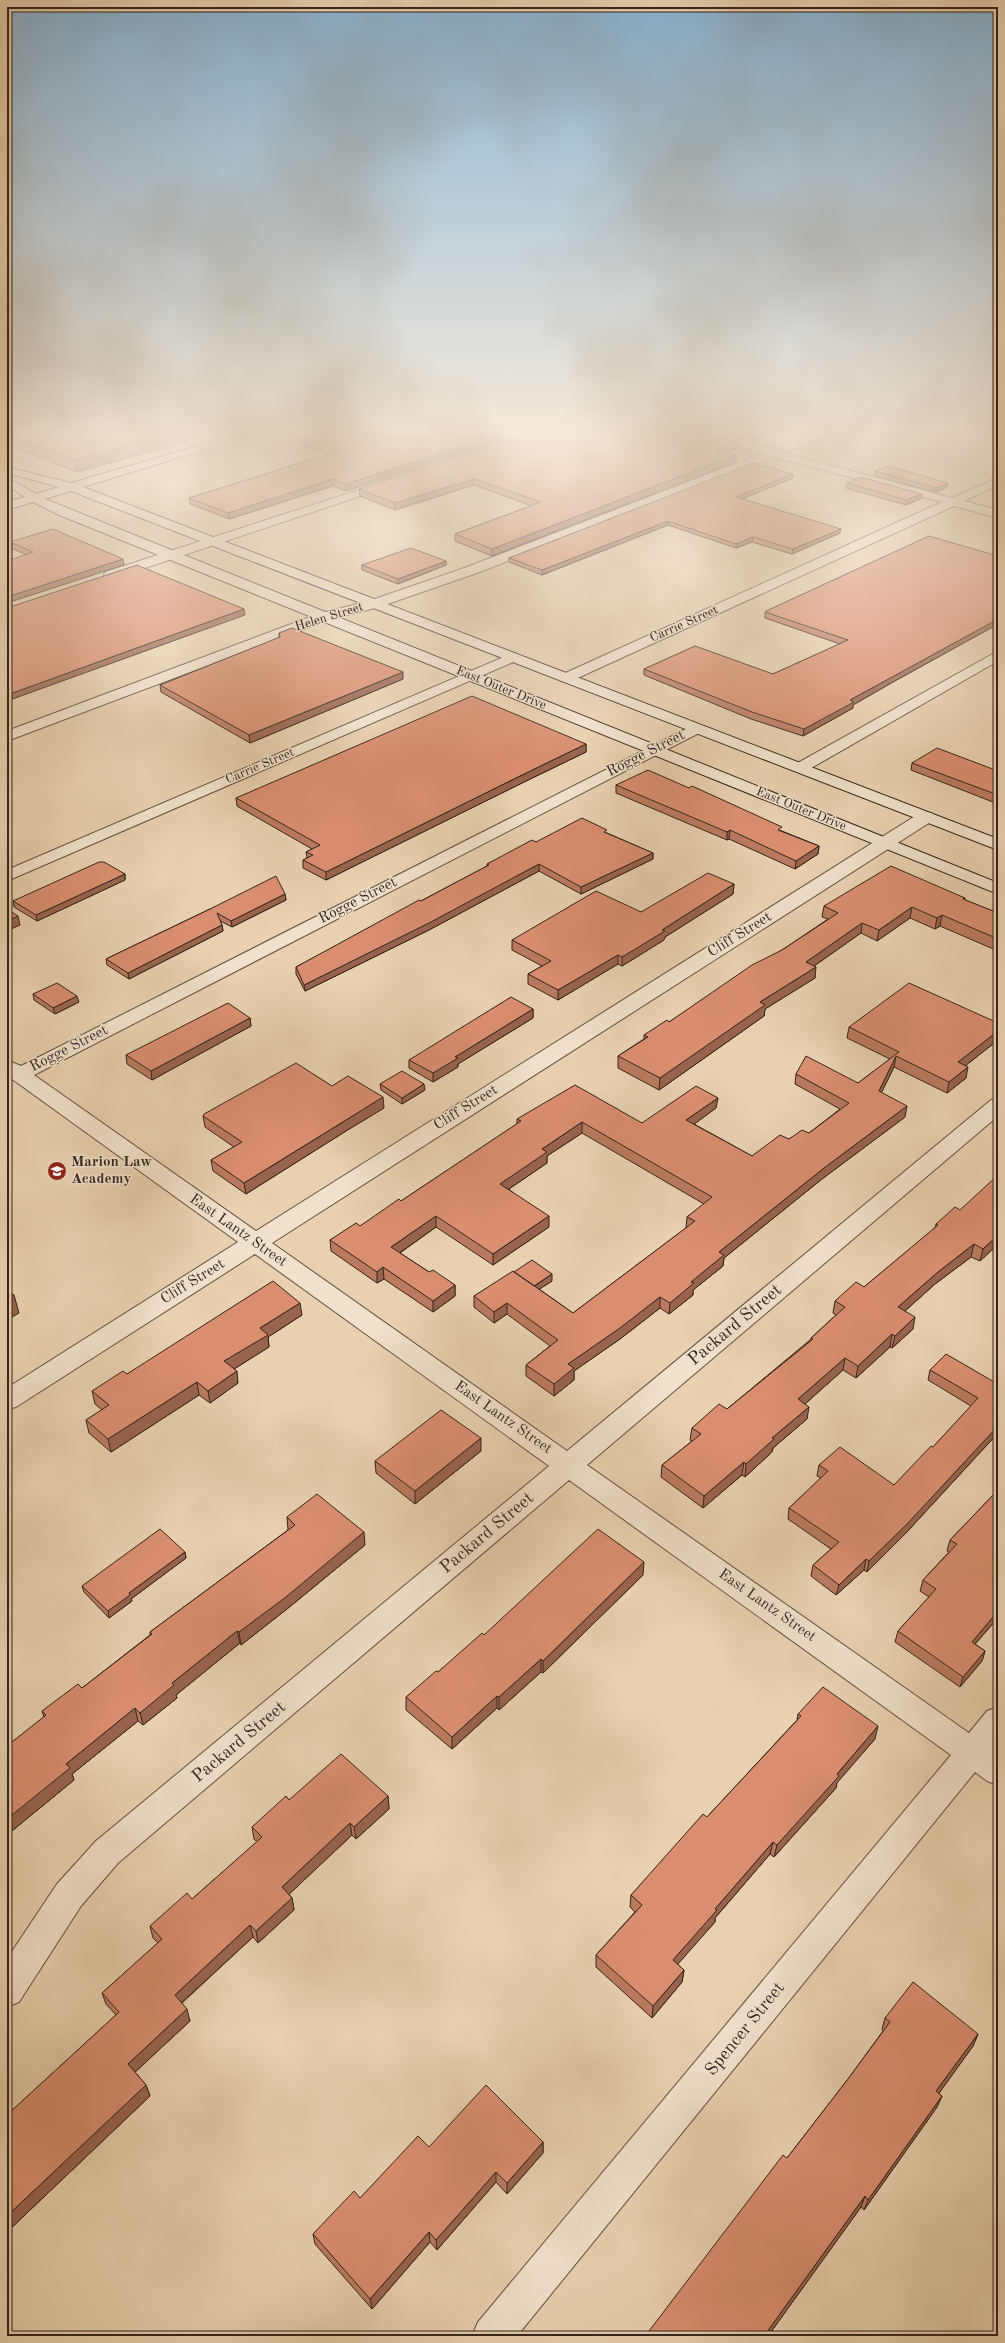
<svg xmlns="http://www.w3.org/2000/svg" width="1005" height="2343" font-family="'Old Standard TT',serif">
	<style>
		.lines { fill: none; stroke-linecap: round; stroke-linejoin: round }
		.street-casing { stroke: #614f42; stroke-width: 2 }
		.secondary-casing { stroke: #34241e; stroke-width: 2 }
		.street { fill: #f1e0cb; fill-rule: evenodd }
		.secondary { fill: #f1e0cb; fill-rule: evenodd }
		.wall { fill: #bb7a60; stroke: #34241e }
		.shaded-wall { fill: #99634e; stroke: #34241e }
		.building { fill: #da8e70; stroke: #34241e }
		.labels { text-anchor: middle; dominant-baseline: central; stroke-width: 3; stroke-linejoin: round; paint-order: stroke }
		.far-street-label { font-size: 13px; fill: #34241e; stroke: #f1e0cb }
		.street-label { font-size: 15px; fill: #34241e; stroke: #f1e0cb }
		.poi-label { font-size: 15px; font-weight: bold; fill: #34241e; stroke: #f1e0cb; text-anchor: start }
		.near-street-label { font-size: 18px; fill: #34241e; stroke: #f1e0cb }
	</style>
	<rect width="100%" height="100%" fill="#e9d0af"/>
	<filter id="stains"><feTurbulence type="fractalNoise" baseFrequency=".005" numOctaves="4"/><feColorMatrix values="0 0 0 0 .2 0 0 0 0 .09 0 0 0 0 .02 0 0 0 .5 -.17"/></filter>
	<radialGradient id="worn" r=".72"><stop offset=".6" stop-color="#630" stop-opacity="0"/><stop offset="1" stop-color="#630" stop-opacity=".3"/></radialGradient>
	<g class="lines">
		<defs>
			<path id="street" d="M 688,431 L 706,431 L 773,449 L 821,431 L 836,431 L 785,453 L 952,498 L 998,478 L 998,485 L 964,501 L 998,510 L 998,518 L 954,506 L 571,681 L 561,681 L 559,678 L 561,675 L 942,502 L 775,457 L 477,573 L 379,607 L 328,620 L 7,741 L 7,731 L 318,614 L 369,601 L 467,567 L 763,453 L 689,433 Z
				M 387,481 L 391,482 L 393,484 L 391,486 L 115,578 L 105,578 L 104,575 L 105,572 Z
				M 998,651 L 998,661 L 806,771 L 794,771 L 792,768 L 794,765 Z
				M 513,653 L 518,654 L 520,657 L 518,660 L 7,881 L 7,870 Z
				M 696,724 L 704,729 L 701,732 L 34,1075 L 256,1231 L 920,813 L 932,813 L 934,817 L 932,821 L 272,1243 L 567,1451 L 991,1100 L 998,1099 L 998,1116 L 587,1465 L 969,1733 L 987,1711 L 998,1707 L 998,1744 L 993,1750 L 998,1753 L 998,1785 L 987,1781 L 975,1772 L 517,2336 L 472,2336 L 478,2322 L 951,1755 L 569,1480 L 118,1863 L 81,1906 L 19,2002 L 7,2007 L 7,1959 L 57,1884 L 96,1841 L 549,1466 L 255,1254 L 16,1407 L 7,1409 L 7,1388 L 238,1242 L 12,1079 L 7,1076 L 7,1060 L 21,1066 Z"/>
			<path id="secondary" d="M 249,431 L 266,431 L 83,487 L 998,839 L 998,850 L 71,491 L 45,499 L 998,883 L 998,894 L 59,515 L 33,502 L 7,510 L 7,502 L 25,497 L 7,485 L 7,477 L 36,494 L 59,487 L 7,473 L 7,467 L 71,483 Z"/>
		</defs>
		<use href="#street" class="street-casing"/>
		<use href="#secondary" class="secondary-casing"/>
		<use href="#street" class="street"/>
		<use href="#secondary" class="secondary"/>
	</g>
	<path class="wall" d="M 222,431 L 77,472 L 7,445 L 7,433 Z
		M 528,431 L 346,491 L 333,486 L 229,519 L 190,504 L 189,498 L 329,454 L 286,440 L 286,434 Z
		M 712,431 L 786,431 L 753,442 Z
		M 875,431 L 904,431 L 893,436 Z
		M 738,441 L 738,448 L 725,452 L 736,455 L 736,462 L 492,556 L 455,541 L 455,534 L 532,506 L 474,485 L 395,510 L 360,496 L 359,489 Z
		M 875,471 L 948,483 L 947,487 L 936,492 L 875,476 Z
		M 793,478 L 742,499 L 840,533 L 792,554 L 752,542 L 736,548 L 668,525 L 542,575 L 509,562 L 509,558 Z
		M 847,483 L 922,494 L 922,498 L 906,505 L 846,488 Z
		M 10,542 L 124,565 L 27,555 L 11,548 Z
		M 998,556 L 998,624 L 893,682 L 853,705 L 853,708 L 803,736 L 751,719 L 644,675 L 644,669 L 773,674 L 840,644 L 765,618 L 765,612 Z
		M 446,561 L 446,565 L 398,584 L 362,570 L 362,565 Z
		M 279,633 L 403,679 L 250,743 L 161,692 L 160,685 L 279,638 Z
		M 586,744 L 586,752 L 520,784 L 326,880 L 303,868 L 303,860 L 307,858 L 306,852 L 312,849 L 237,806 L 236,798 Z
		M 912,763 L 998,771 L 998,804 L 911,770 Z
		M 616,785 L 782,831 L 819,846 L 818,854 L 795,869 L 729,839 L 727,840 L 616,793 Z
		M 607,833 L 653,853 L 653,859 L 581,894 L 539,871 L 429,930 L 305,991 L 296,974 L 296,967 L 487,866 L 487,864 L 536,842 Z
		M 125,874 L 125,880 L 37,921 L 14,907 L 13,901 Z
		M 734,884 L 733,894 L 665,937 L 664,940 L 622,966 L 618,964 L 558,1000 L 528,984 L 528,974 L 542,966 L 512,950 L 512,940 L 641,912 Z
		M 285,894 L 286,900 L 232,927 L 220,921 L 222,925 L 223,931 L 129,979 L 107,965 L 106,959 L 210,909 Z
		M 965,898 L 965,900 L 998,913 L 998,951 L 940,926 L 935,929 L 910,918 L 877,941 L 861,933 L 814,966 L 815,978 L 765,1009 L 764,1016 L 659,1090 L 618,1068 L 618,1056 L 644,1039 L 644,1035 L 669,1022 L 782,950 L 828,919 L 822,917 L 824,906 Z
		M 33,994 L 79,1002 L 55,1014 L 34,1000 Z
		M 533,1009 L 533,1018 L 458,1064 L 458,1067 L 433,1082 L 409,1068 L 409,1060 Z
		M 250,1018 L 251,1026 L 152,1080 L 127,1064 L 126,1055 Z
		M 998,1023 L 998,1040 L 965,1066 L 966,1078 L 947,1093 L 894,1067 L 881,1093 L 905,1117 L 822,1179 L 724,1258 L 723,1266 L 693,1290 L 693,1295 L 669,1314 L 660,1308 L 620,1339 L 574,1371 L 574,1380 L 554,1396 L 526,1376 L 526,1365 L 550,1346 L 507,1314 L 494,1323 L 474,1307 L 474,1296 L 514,1272 L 552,1281 L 539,1289 L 573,1313 L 686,1228 L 687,1217 L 704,1204 L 582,1133 L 547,1156 L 547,1163 L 509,1189 L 549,1227 L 493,1265 L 436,1227 L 400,1253 L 429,1272 L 455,1285 L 455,1296 L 433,1312 L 384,1279 L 377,1283 L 331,1251 L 330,1240 L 360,1226 L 401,1201 L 517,1124 L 517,1119 L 642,1123 L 716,1108 L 694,1124 L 752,1156 L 789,1139 L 809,1133 L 840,1109 L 795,1084 L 796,1074 L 858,1083 L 890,1059 L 847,1038 L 849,1027 Z
		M 380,1084 L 425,1090 L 402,1104 L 381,1090 Z
		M 332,1086 L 384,1108 L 346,1131 L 246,1194 L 213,1171 L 211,1160 L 234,1147 L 205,1127 L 203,1116 Z
		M 936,1224 L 998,1244 L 980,1261 L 971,1257 L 935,1284 L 905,1311 L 913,1329 L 892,1348 L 890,1347 L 856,1378 L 843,1370 L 805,1404 L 807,1419 L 773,1448 L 772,1452 L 745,1477 L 742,1475 L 703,1508 L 661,1477 L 662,1465 L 692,1441 L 690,1440 L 692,1428 L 727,1409 L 810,1340 L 811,1338 L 836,1315 L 833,1313 L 835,1301 L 864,1287 L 935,1228 Z
		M 302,1315 L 268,1337 L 269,1347 L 234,1369 L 238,1383 L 210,1403 L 199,1395 L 111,1452 L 89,1433 L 86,1420 L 102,1410 L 95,1404 L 92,1391 L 127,1374 Z
		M 930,1370 L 996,1383 L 998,1381 L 998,1433 L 905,1534 L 867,1572 L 864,1570 L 836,1595 L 811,1576 L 813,1565 L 831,1549 L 788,1519 L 789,1508 L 821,1478 L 817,1476 L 819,1465 L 894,1485 L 933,1447 L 971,1406 L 928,1380 Z
		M 481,1451 L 415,1504 L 376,1473 L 375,1461 Z
		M 998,1490 L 998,1618 L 975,1644 L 985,1651 L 982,1661 L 960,1687 L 895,1642 L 898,1631 L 929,1597 L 920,1591 L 923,1580 L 949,1552 L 947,1551 L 950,1540 Z
		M 287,1517 L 365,1545 L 287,1609 L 241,1645 L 240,1643 L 176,1695 L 177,1698 L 143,1725 L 138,1721 L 72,1774 L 74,1780 L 7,1835 L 7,1746 L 44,1717 L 42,1711 L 82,1688 L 150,1635 L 150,1632 L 288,1530 Z
		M 185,1552 L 186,1558 L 131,1599 L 132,1601 L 109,1618 L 84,1592 L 82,1586 Z
		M 643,1575 L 543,1673 L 541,1672 L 499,1710 L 497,1708 L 452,1749 L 406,1710 L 406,1697 L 438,1672 L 484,1635 Z
		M 798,1714 L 875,1739 L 837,1782 L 836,1788 L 774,1857 L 770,1854 L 715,1918 L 715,1922 L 677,1964 L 684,1970 L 682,1982 L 652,2018 L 596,1967 L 596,1955 L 635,1912 L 630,1907 L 631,1895 L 707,1817 L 797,1720 Z
		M 388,1796 L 389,1809 L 356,1839 L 352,1835 L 289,1894 L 292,1898 L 294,1910 L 258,1943 L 253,1937 L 182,2003 L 190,2021 L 135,2072 L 146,2085 L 150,2096 L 8,2231 L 9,2233 L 7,2235 L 7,2115 L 116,2015 L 106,2004 L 102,1993 L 158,1943 L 153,1938 L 150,1926 L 192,1899 L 257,1842 L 254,1839 L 252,1827 L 289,1800 Z
		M 998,1865 L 998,1877 L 994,1875 Z
		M 885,2018 L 978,2034 L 973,2046 L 939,2093 L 942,2096 L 937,2107 L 864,2210 L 861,2207 L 768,2336 L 646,2336 L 787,2158 L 848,2079 L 883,2031 L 882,2029 Z
		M 543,2142 L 543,2153 L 507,2194 L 496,2182 L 437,2250 L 430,2242 L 372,2309 L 315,2244 L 313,2234 L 360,2198 L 429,2147 Z"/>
	<path class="shaded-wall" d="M 178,431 L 222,431 L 77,472 L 75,460 Z
		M 509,431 L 528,431 L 346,491 L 346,484 Z
		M 767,431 L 786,431 L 753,442 L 753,436 Z
		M 893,431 L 904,431 L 893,436 Z
		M 738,441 L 738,448 L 715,456 L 715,450 Z
		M 736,455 L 736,462 L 492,556 L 492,549 Z
		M 793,474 L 793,478 L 735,502 L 736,497 Z
		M 333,479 L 333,486 L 229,519 L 228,513 Z
		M 474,479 L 474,485 L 395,510 L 395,503 Z
		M 948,483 L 947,487 L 936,492 L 936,488 Z
		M 922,494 L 922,498 L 906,505 L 906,500 Z
		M 668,521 L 668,525 L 542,575 L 542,570 Z
		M 841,529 L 840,533 L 792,554 L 793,549 Z
		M 753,537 L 752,542 L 736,548 L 736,544 Z
		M 123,559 L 124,565 L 7,603 L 7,597 Z
		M 446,561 L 446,565 L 398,584 L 398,579 Z
		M 244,609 L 245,615 L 7,701 L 7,695 Z
		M 998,619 L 998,624 L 893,682 L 853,705 L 853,708 L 803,736 L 804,729 L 850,700 L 894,676 Z
		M 403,672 L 403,679 L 250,743 L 249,735 Z
		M 586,744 L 586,752 L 520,784 L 326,880 L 326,872 L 520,776 Z
		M 730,830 L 729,839 L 727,840 L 727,832 Z
		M 819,846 L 818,854 L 795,869 L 796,861 Z
		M 653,853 L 653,859 L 581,894 L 581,887 Z
		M 539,864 L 539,871 L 429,930 L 305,991 L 304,985 Z
		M 125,874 L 125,880 L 37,921 L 36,915 Z
		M 734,884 L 733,894 L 665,937 L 664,940 L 622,966 L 622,957 L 662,930 Z
		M 285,894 L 286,900 L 232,927 L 231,921 Z
		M 912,907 L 910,918 L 877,941 L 879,930 Z
		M 942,915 L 940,926 L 935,929 L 937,918 Z
		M 18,916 L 20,925 L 7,931 L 7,921 Z
		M 862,923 L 861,933 L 804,973 L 806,962 Z
		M 222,925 L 223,931 L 129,979 L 128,973 Z
		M 618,955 L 618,964 L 558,1000 L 558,990 Z
		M 816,967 L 815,978 L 765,1009 L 764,1016 L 659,1090 L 660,1078 L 760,1002 Z
		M 77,996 L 79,1002 L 55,1014 L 53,1008 Z
		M 533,1009 L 533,1018 L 458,1064 L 458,1067 L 433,1082 L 433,1073 L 455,1057 Z
		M 250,1018 L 251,1026 L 152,1080 L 151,1071 Z
		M 998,1031 L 998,1040 L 956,1073 L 958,1062 Z
		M 896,1056 L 894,1067 L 877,1102 L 879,1091 Z
		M 968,1067 L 966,1078 L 947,1093 L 949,1082 Z
		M 424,1084 L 425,1090 L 402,1104 L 402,1098 Z
		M 383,1097 L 384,1108 L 346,1131 L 246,1194 L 244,1183 L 346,1120 Z
		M 718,1098 L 716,1108 L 685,1131 L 686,1120 Z
		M 907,1106 L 905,1117 L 822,1179 L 724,1258 L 723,1266 L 693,1290 L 693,1295 L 669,1314 L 670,1303 L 691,1282 L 719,1252 L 824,1168 Z
		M 582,1122 L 582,1133 L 547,1156 L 547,1163 L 500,1195 L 500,1184 L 542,1149 Z
		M 436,1216 L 436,1227 L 392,1258 L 391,1247 Z
		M 549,1216 L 549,1227 L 493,1265 L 493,1254 Z
		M 998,1235 L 998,1244 L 980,1261 L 983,1249 Z
		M 974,1244 L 971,1257 L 935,1284 L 896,1319 L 898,1307 L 938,1272 Z
		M 383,1267 L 384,1279 L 377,1283 L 377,1272 Z
		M 552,1274 L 552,1281 L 532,1294 L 532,1288 Z
		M 455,1285 L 455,1296 L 433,1312 L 433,1301 Z
		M 14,1295 L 19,1313 L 7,1320 L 7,1299 Z
		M 660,1297 L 660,1308 L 620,1339 L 574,1371 L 574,1380 L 554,1396 L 554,1384 L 568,1364 Z
		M 300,1303 L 302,1315 L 268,1337 L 269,1347 L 226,1374 L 224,1361 L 260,1328 Z
		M 507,1303 L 507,1314 L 494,1323 L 494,1312 Z
		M 915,1317 L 913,1329 L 892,1348 L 895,1336 Z
		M 892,1334 L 890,1347 L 856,1378 L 858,1366 Z
		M 845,1358 L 843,1370 L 796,1412 L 798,1399 Z
		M 237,1371 L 238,1383 L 210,1403 L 208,1391 Z
		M 197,1382 L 199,1395 L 111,1452 L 108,1439 Z
		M 809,1407 L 807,1419 L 773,1448 L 772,1452 L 745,1477 L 746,1464 L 772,1438 Z
		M 998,1426 L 998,1433 L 905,1534 L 867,1572 L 869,1561 Z
		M 481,1438 L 481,1451 L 415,1504 L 415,1491 Z
		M 744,1462 L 742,1475 L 703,1508 L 704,1496 Z
		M 364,1532 L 365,1545 L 287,1609 L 241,1645 L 239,1632 Z
		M 185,1552 L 186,1558 L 131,1599 L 132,1601 L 109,1618 L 108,1611 L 129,1593 Z
		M 866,1559 L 864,1570 L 836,1595 L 839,1585 Z
		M 644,1562 L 643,1575 L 543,1673 L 543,1661 Z
		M 998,1611 L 998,1618 L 968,1652 L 972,1642 Z
		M 237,1631 L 240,1643 L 176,1695 L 177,1698 L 143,1725 L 140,1713 L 172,1683 Z
		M 985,1651 L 982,1661 L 960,1687 L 963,1677 Z
		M 541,1659 L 541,1672 L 499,1710 L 499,1697 Z
		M 497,1696 L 497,1708 L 452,1749 L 452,1737 Z
		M 135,1708 L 138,1721 L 72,1774 L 74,1780 L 7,1835 L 7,1819 L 66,1764 Z
		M 878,1726 L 875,1739 L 837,1783 L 836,1788 L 774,1857 L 777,1845 Z
		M 388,1796 L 389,1809 L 356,1839 L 354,1827 Z
		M 350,1823 L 352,1835 L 284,1899 L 282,1887 Z
		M 773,1842 L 770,1854 L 715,1918 L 715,1922 L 671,1972 L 673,1960 L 715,1909 Z
		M 292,1898 L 294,1910 L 258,1943 L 256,1931 Z
		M 250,1925 L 253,1937 L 178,2006 L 175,1995 Z
		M 684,1970 L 682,1982 L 652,2018 L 653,2006 Z
		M 187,2009 L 190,2021 L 132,2075 L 128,2064 Z
		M 978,2034 L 973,2046 L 932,2103 L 936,2091 Z
		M 146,2085 L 150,2096 L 8,2231 L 9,2233 L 7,2235 L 7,2216 Z
		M 942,2096 L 937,2107 L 864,2210 L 868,2200 Z
		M 543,2142 L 543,2153 L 507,2194 L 507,2183 Z
		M 496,2172 L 496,2182 L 437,2250 L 436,2240 Z
		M 865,2196 L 861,2207 L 768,2336 L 764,2336 Z
		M 429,2232 L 430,2242 L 372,2309 L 370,2299 Z"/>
	<path class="building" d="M 13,431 L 178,431 L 75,460 L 7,434 L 7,433 Z
		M 294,431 L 509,431 L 346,484 L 333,479 L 228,513 L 189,498 L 339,451 L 286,434 Z
		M 534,431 L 700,431 L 738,441 L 715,450 L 736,455 L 492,549 L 455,534 L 541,502 L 474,479 L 395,503 L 359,489 Z
		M 736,431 L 767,431 L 753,436 Z
		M 754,463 L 793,474 L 736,497 L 841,529 L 793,549 L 753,537 L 736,544 L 668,521 L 542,570 L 509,558 Z
		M 888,466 L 948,483 L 936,488 L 875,471 Z
		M 861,477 L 922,494 L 906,500 L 847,483 Z
		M 53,529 L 123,559 L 7,597 L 7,561 L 33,552 L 10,542 Z
		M 929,536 L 998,556 L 998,619 L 894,676 L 850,700 L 854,702 L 804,729 L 752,712 L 644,669 L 695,646 L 773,674 L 848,640 L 765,612 L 766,611 Z
		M 411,548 L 446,561 L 398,579 L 362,565 Z
		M 137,565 L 244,609 L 7,695 L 7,608 Z
		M 292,628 L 403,672 L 249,735 L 160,685 L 280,637 L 279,633 Z
		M 472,696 L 586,744 L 520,776 L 326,872 L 303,860 L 313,855 L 306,852 L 320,845 L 236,798 Z
		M 937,748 L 998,771 L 998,795 L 912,763 Z
		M 648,770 L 689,788 L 692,786 L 782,827 L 778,830 L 819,846 L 796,861 L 730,830 L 727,832 L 616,785 Z
		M 582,818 L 607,830 L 604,832 L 653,853 L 581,887 L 539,864 L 429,923 L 304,985 L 296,967 L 419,900 L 421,901 L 489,865 L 487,864 L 532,840 L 536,842 Z
		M 99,862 L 104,862 L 125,874 L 36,915 L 13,901 Z
		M 891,866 L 965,898 L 963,899 L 998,913 L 998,939 L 942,915 L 937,918 L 912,907 L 879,930 L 862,923 L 806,962 L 816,967 L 760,1002 L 765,1005 L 660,1078 L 618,1056 L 648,1037 L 644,1035 L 667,1020 L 669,1022 L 752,965 L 782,950 L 838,913 L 824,906 Z
		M 708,873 L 734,884 L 662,930 L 665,931 L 622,957 L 618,955 L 558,990 L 528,974 L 551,961 L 512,940 L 596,891 L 641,912 Z
		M 276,876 L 285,894 L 231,921 L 217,913 L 222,925 L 128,973 L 106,959 L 210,909 Z
		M 7,909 L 18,916 L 7,921 Z
		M 57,983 L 77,996 L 53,1008 L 33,994 Z
		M 909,983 L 998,1023 L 998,1031 L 958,1062 L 968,1067 L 949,1082 L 896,1056 L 879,1091 L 907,1106 L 824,1168 L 719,1252 L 724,1255 L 691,1282 L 694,1283 L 670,1303 L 660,1297 L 620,1328 L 568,1364 L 574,1368 L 554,1384 L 526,1365 L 558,1340 L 507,1303 L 494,1312 L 474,1296 L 513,1271 L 573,1313 L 695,1221 L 687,1217 L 712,1197 L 582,1122 L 542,1149 L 547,1152 L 500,1184 L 549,1216 L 493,1254 L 436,1216 L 391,1247 L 429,1272 L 433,1270 L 455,1285 L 433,1301 L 383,1267 L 377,1272 L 330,1240 L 356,1223 L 360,1226 L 399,1199 L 401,1201 L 521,1121 L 517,1119 L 575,1085 L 642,1123 L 696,1086 L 718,1098 L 686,1120 L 752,1156 L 780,1135 L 789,1139 L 802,1130 L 809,1133 L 849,1103 L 796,1074 L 806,1056 L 858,1083 L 899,1052 L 849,1027 Z
		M 511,997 L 533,1009 L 455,1057 L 458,1058 L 433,1073 L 409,1060 Z
		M 228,1003 L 250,1018 L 151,1071 L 126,1055 Z
		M 296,1063 L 332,1086 L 348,1076 L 383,1097 L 346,1120 L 244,1183 L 211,1160 L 242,1142 L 203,1116 L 204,1114 Z
		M 402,1071 L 424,1084 L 402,1098 L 380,1084 Z
		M 998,1175 L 998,1235 L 983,1249 L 974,1244 L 938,1272 L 898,1307 L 915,1317 L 895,1336 L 892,1334 L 858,1366 L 845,1358 L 798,1399 L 809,1407 L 772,1438 L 774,1439 L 746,1464 L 744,1462 L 704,1496 L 662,1465 L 701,1434 L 692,1428 L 719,1404 L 727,1409 L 813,1339 L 811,1338 L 845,1307 L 835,1301 L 856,1282 L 864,1287 L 938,1225 L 936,1224 L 955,1207 L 960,1210 Z
		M 532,1260 L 552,1274 L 534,1286 L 514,1272 Z
		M 273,1281 L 300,1303 L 260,1328 L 268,1335 L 224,1361 L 237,1371 L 208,1391 L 197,1382 L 108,1439 L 86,1420 L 109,1405 L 92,1391 L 123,1371 L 127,1374 Z
		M 7,1289 L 14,1295 L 7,1299 Z
		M 946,1354 L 996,1383 L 998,1381 L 998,1426 L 907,1524 L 869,1561 L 866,1559 L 839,1585 L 813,1565 L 839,1542 L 789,1508 L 828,1471 L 819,1465 L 840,1447 L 894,1485 L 931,1446 L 933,1447 L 978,1398 L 930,1370 Z
		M 441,1410 L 481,1438 L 415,1491 L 375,1461 Z
		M 998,1490 L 998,1611 L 972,1642 L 985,1651 L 963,1677 L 898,1631 L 936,1589 L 923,1580 L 957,1544 L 950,1540 Z
		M 317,1494 L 364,1532 L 286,1597 L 239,1632 L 237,1631 L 172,1683 L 174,1685 L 140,1713 L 135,1708 L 66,1764 L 70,1768 L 7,1819 L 7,1746 L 46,1715 L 42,1711 L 78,1684 L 82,1688 L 152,1634 L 150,1632 L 295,1525 L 287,1517 Z
		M 160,1529 L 185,1552 L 129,1593 L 130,1595 L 108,1611 L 82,1586 Z
		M 598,1529 L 644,1562 L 543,1661 L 541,1659 L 499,1697 L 497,1696 L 452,1737 L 406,1697 L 436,1671 L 438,1672 L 482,1633 L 484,1635 Z
		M 823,1687 L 878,1726 L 837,1774 L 839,1776 L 777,1845 L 773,1842 L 715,1909 L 717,1910 L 673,1960 L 684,1970 L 653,2006 L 596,1955 L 642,1905 L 631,1895 L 703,1814 L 707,1817 L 801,1716 L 798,1714 Z
		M 341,1754 L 388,1796 L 354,1827 L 350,1823 L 282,1887 L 292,1898 L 256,1931 L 250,1925 L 175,1995 L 187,2009 L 128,2064 L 146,2085 L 7,2216 L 7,2115 L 119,2012 L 102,1993 L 162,1939 L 150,1926 L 187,1893 L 192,1899 L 262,1837 L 252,1827 L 286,1796 L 289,1800 Z
		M 913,1982 L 978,2034 L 936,2091 L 942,2096 L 868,2200 L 865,2196 L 764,2336 L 647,2336 L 646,2335 L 783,2155 L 787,2158 L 848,2079 L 890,2022 L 885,2018 Z
		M 486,2085 L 543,2142 L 507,2183 L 496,2172 L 436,2240 L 429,2232 L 370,2299 L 313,2234 L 354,2191 L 360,2198 L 418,2136 L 429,2147 Z"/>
	<linearGradient id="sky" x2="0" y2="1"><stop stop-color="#89b4d4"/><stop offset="0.57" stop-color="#f5eadb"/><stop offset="1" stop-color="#f5eadb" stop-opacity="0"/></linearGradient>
	<rect width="1005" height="759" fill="url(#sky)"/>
	<defs>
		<symbol id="school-disc" viewBox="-11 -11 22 22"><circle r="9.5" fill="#8f2418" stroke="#f1e0cb"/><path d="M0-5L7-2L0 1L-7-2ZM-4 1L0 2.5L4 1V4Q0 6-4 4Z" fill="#fff"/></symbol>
	</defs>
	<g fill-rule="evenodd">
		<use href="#school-disc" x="46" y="1160" width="22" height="22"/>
	</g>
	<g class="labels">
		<g class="far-street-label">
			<text transform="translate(329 617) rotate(-17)">Helen Street</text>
			<text transform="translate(684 624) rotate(-24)">Carrie Street</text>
			<text transform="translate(501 688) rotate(22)">East Outer Drive</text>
			<text transform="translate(260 766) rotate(-23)">Carrie Street</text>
			<text transform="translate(801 809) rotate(22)">East Outer Drive</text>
		</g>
		<g class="street-label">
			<text transform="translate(646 754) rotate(-27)">Rogge Street</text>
			<text transform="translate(358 901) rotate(-27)">Rogge Street</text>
			<text transform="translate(740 935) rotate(-32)">Cliff Street</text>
			<text transform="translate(69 1049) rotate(-27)">Rogge Street</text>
			<text transform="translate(466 1108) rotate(-32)">Cliff Street</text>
			<text transform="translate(238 1231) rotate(35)">East Lantz Street</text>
			<text transform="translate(193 1282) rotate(-32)">Cliff Street</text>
			<text transform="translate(503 1418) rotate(35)">East Lantz Street</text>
			<text transform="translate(767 1606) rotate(35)">East Lantz Street</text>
		</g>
		<g class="poi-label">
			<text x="71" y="1162">Marion Law<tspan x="71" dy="17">Academy</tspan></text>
		</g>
		<g class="near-street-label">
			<text transform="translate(735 1325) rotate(-40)">Packard Street</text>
			<text transform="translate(487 1533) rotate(-40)">Packard Street</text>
			<text transform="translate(239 1742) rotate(-40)">Packard Street</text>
			<text transform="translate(745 2029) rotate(-51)">Spencer Street</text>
		</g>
	</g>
	<rect width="1005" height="2343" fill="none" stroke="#e9d0af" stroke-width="24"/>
	<rect x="8" y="8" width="989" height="2327" fill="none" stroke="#34241e" stroke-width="2"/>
	<rect x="12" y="12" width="981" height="2319" fill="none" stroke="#34241e"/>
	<rect width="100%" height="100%" filter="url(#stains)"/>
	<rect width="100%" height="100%" fill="url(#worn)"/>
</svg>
